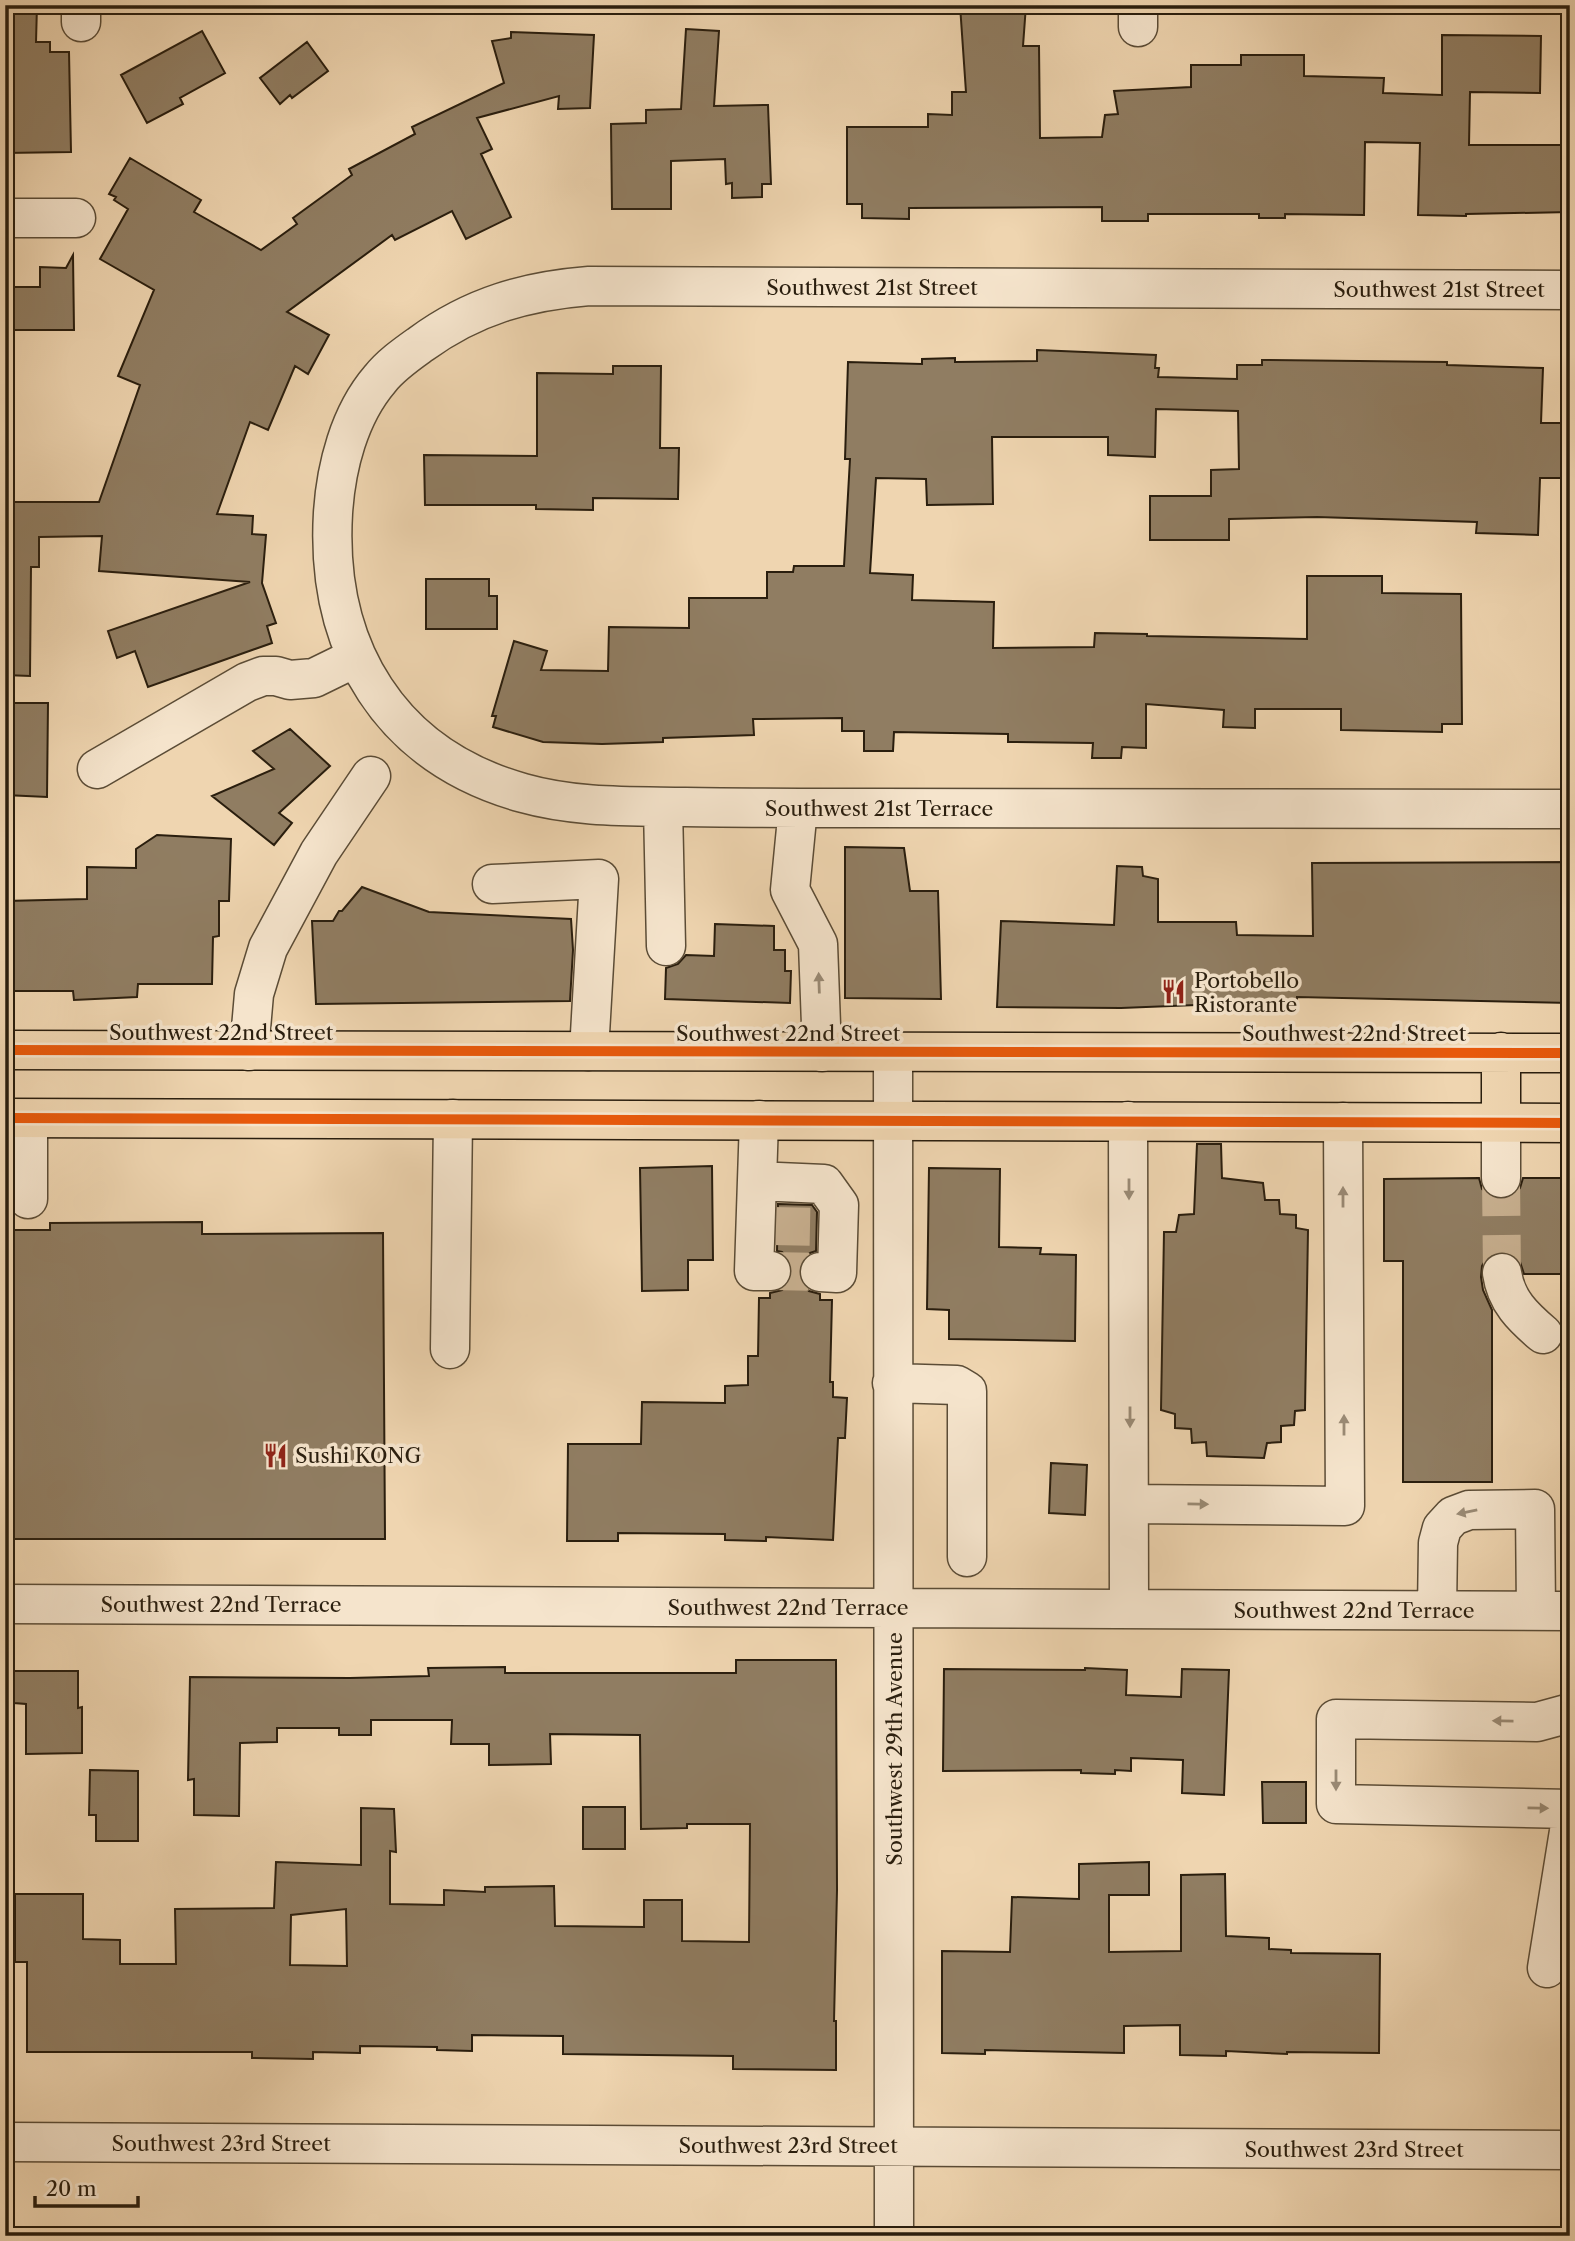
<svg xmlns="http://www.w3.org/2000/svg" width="1575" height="2241" font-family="'Libre Caslon Text',serif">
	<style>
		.building { fill: #907d62; stroke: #2a1e0e; stroke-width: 2; fill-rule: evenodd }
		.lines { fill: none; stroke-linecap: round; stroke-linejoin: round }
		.minor-tunnel { stroke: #c8b090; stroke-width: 38; stroke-dasharray: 38 19; stroke-linecap: butt }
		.minor-casing { stroke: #5b4c36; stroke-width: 41 }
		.major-casing { stroke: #2a1e0e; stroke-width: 41 }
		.minor { stroke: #f5e4cc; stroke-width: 38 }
		.major { stroke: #efd5b0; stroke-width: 38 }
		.cycleway-casing { stroke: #f5e4cc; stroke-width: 15 }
		.cycleway { stroke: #e8590c; stroke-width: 10 }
		.oneway { fill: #9a8b76 }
		.labels { text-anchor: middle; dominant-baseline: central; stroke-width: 7; stroke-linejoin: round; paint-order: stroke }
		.street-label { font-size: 21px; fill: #2a1e0e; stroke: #f5e4cc }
		.poi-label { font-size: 21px; fill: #2a1e0e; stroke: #f5e4cc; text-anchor: start }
	</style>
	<rect width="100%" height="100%" fill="#efd5b0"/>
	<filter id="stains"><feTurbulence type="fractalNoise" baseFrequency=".00286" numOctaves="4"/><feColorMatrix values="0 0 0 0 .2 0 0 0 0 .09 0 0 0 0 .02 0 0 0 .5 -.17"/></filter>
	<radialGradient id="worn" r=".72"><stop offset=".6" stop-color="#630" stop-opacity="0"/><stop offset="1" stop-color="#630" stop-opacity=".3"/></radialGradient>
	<path class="building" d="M 5,5 L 37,5 L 36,42 L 50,42 L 50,52 L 69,52 L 71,152 L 5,153 Z
		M 960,5 L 1026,5 L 1023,46 L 1039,46 L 1040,138 L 1102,137 L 1105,115 L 1118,114 L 1114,91 L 1191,87 L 1191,65 L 1241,65 L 1241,55 L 1304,55 L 1304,76 L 1384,78 L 1383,93 L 1442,95 L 1442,35 L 1541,36 L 1540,93 L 1470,92 L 1469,145 L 1570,145 L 1570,212 L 1466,214 L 1466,216 L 1418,215 L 1420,143 L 1365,142 L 1364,215 L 1285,214 L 1285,218 L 1259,218 L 1259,214 L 1148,214 L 1148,221 L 1102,221 L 1102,207 L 909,208 L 909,219 L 862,218 L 862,204 L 847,204 L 847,127 L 928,127 L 928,114 L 952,115 L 952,92 L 966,92 Z
		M 686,29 L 719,31 L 714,106 L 768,105 L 771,184 L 762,184 L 762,197 L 732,198 L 732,183 L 726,184 L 725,159 L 671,161 L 671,209 L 612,209 L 611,124 L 646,123 L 646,110 L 681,109 Z
		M 202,31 L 225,73 L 180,98 L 183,104 L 147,123 L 121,75 Z
		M 511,32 L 594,35 L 590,108 L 558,109 L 559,96 L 477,118 L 492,149 L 481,154 L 511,217 L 466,239 L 452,211 L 395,240 L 392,235 L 287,312 L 329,335 L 308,374 L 295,366 L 268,430 L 250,422 L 217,514 L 253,516 L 252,534 L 266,535 L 262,583 L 276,623 L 267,626 L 272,643 L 148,687 L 135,651 L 117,658 L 108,631 L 250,582 L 99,571 L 102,536 L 39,537 L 39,567 L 31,567 L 30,676 L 5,675 L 5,502 L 99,502 L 140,385 L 118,376 L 154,290 L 100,259 L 128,209 L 114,200 L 116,197 L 109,194 L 130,158 L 201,200 L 194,212 L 261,250 L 297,224 L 293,218 L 352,175 L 349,169 L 415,134 L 412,127 L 504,83 L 492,41 L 511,38 Z
		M 307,42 L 328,71 L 292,98 L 290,95 L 280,104 L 260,78 Z
		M 73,255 L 74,330 L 5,330 L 5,287 L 40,287 L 40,267 L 66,268 Z
		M 1037,350 L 1156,355 L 1155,368 L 1159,368 L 1158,377 L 1237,379 L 1237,365 L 1262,365 L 1262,360 L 1447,362 L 1447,365 L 1543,368 L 1541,423 L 1570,423 L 1570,478 L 1540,478 L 1538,535 L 1476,533 L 1477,522 L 1317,517 L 1229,519 L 1229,540 L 1150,540 L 1150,496 L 1211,496 L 1211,470 L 1239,469 L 1238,411 L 1156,409 L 1155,457 L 1108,455 L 1108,437 L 992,437 L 993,504 L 927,505 L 926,479 L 876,478 L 870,573 L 913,575 L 912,600 L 994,602 L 993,648 L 1094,647 L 1095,633 L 1147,634 L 1147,636 L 1307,639 L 1307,576 L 1382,576 L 1382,593 L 1461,594 L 1462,724 L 1442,724 L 1442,732 L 1341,730 L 1341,709 L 1255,709 L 1255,728 L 1223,727 L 1224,710 L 1146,704 L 1146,748 L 1122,747 L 1121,758 L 1092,758 L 1093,743 L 1008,742 L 1008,734 L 894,732 L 893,751 L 864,751 L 864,731 L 842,731 L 842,718 L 753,719 L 754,735 L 663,738 L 663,742 L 602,744 L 543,742 L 493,727 L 496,716 L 492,716 L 514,641 L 547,651 L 541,670 L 608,671 L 609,627 L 689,628 L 689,598 L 767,598 L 767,572 L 793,572 L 794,566 L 844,566 L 850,459 L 845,459 L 848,362 L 922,364 L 922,359 L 955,358 L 955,362 L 1037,361 Z
		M 613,366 L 661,366 L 660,448 L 679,448 L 678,499 L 593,498 L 593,510 L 536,509 L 536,505 L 425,505 L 424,455 L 537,456 L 537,373 L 613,374 Z
		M 426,579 L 489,579 L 489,596 L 497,596 L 497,629 L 426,629 Z
		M 5,703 L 48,703 L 47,797 L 5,795 Z
		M 290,729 L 330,766 L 279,813 L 292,823 L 274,845 L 212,796 L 274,769 L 253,751 Z
		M 157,835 L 231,839 L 229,901 L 219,901 L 219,936 L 213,937 L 212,984 L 138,984 L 137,997 L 74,1000 L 73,991 L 5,991 L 5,901 L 87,899 L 87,867 L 136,868 L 136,849 Z
		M 845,847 L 904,848 L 910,891 L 938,891 L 941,999 L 845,998 Z
		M 1570,862 L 1570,1003 L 1297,997 L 1297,1001 L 1121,1008 L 997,1007 L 1001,921 L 1114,925 L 1117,866 L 1142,867 L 1143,876 L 1158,879 L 1158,922 L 1236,922 L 1237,935 L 1313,936 L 1312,863 Z
		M 362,887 L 429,912 L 571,919 L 573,950 L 570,1001 L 316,1004 L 312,921 L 333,921 L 339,911 L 342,911 Z
		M 715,924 L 774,926 L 774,950 L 785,950 L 785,971 L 791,971 L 790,1003 L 665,999 L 666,968 L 678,964 L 686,955 L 714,956 Z
		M 1197,1144 L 1221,1144 L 1222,1178 L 1263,1183 L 1265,1200 L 1279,1200 L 1280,1214 L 1296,1215 L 1296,1228 L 1308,1230 L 1305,1410 L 1295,1411 L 1294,1425 L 1281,1426 L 1281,1442 L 1267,1443 L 1264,1458 L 1207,1456 L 1206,1442 L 1192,1443 L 1191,1429 L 1175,1428 L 1175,1414 L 1161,1410 L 1164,1232 L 1176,1232 L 1179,1215 L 1194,1214 Z
		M 712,1166 L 713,1260 L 688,1260 L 688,1290 L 642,1291 L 640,1168 Z
		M 929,1168 L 1000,1169 L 999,1247 L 1041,1248 L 1040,1254 L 1076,1255 L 1075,1341 L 949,1339 L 949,1310 L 927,1309 Z
		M 1479,1178 L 1482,1189 L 1490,1197 L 1500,1200 L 1512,1197 L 1520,1188 L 1523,1178 L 1570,1178 L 1570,1274 L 1524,1274 L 1519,1259 L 1508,1252 L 1497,1252 L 1487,1257 L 1482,1266 L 1481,1277 L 1483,1290 L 1492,1310 L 1492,1482 L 1403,1482 L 1403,1261 L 1384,1261 L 1384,1179 Z
		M 778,1204 L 812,1205 L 817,1212 L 816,1251 L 810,1253 L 802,1259 L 798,1271 L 801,1282 L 809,1291 L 820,1294 L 820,1300 L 832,1300 L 830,1382 L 833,1382 L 833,1397 L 847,1398 L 845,1438 L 838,1438 L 833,1540 L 766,1537 L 766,1541 L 725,1540 L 725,1534 L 618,1533 L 618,1541 L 567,1541 L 568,1444 L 641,1444 L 642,1402 L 725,1403 L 725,1386 L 748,1385 L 748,1356 L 758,1356 L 759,1298 L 770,1298 L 770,1293 L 782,1290 L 790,1282 L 793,1272 L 790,1260 L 782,1252 L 777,1251 Z
		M 202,1222 L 202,1234 L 383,1233 L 385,1539 L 5,1539 L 5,1230 L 50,1230 L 50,1223 Z
		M 1051,1463 L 1087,1465 L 1085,1515 L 1049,1513 Z
		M 736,1660 L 836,1660 L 837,1890 L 834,2021 L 836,2021 L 836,2070 L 733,2069 L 733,2056 L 563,2054 L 563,2036 L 472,2035 L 472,2051 L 437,2050 L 437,2047 L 360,2046 L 360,2053 L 313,2052 L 313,2059 L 252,2058 L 252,2052 L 27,2052 L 27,1962 L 15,1962 L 15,1894 L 83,1894 L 83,1939 L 120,1940 L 120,1964 L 176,1964 L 175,1909 L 274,1908 L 276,1862 L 361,1865 L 361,1808 L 394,1809 L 396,1852 L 390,1851 L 390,1904 L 444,1905 L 444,1890 L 485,1892 L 485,1887 L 554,1886 L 555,1926 L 644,1927 L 644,1900 L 682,1900 L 682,1941 L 749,1942 L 750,1824 L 687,1824 L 687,1828 L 641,1829 L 640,1735 L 550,1734 L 551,1764 L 489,1765 L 489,1744 L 451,1744 L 452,1720 L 371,1720 L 371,1735 L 339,1735 L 339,1728 L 277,1728 L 277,1742 L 240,1743 L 239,1816 L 194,1815 L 194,1779 L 188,1780 L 190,1677 L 350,1678 L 429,1676 L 428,1668 L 505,1667 L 505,1673 L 736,1673 ZM 346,1909 L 347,1966 L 290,1965 L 291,1915 Z
		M 1085,1668 L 1127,1670 L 1126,1695 L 1181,1697 L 1182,1669 L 1229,1670 L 1224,1795 L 1182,1793 L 1183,1760 L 1131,1758 L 1131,1771 L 1115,1770 L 1115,1774 L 1081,1773 L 1081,1770 L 943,1771 L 944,1669 L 1085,1670 Z
		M 14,1671 L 78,1671 L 78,1708 L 82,1707 L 82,1753 L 26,1754 L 26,1704 L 14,1703 Z
		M 90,1770 L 138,1771 L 138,1841 L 96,1841 L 96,1815 L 89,1815 Z
		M 1262,1782 L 1306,1782 L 1306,1823 L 1263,1823 Z
		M 583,1807 L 625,1807 L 625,1849 L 583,1849 Z
		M 1149,1862 L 1149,1895 L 1109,1895 L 1109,1952 L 1181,1951 L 1181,1875 L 1225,1874 L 1226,1936 L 1269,1938 L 1269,1949 L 1291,1950 L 1291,1953 L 1380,1954 L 1379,2053 L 1287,2052 L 1287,2054 L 1226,2051 L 1226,2056 L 1180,2055 L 1180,2025 L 1124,2026 L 1124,2053 L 985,2050 L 985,2054 L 942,2053 L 942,1951 L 1010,1952 L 1012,1897 L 1079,1899 L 1079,1864 Z"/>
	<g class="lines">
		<path class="minor-tunnel" d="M 1501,1178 L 1502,1273
			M 772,1226 L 821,1227
			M 771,1271 L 820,1272"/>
		<defs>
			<path id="minor" d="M 81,5 L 81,22
				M 1138,27 L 1138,5
				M 5,218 L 76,218
				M 1570,290 L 589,286 C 526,291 473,306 421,344 C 407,354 391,365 380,379 C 349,415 336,467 333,513 C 325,648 390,756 523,793 C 576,808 631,806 685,807 C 748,808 811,808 874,808 C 1106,808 1338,809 1570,809
				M 97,769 L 247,682 L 263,676 L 276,676 L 290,680 L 314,678 L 357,657
				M 663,807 L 666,946
				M 798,808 L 790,890 L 818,944 L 822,1052
				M 492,884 L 599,879 L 589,1051
				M 249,1051 L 254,994 L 268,948 L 319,853 L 371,776
				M 893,1052 L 894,2236
				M 759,1120 L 754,1271 L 771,1271
				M 1128,1121 L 1129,1609
				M 1501,1122 L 1501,1178
				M 757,1181 L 824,1184 L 839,1205 L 837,1273 L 820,1272
				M 28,1199 L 28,1119
				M 1502,1273 C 1506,1301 1523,1317 1543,1334
				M 450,1349 L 453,1119
				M 892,1383 L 957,1385 L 967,1391 L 967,1557
				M 1130,1504 L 1345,1506 L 1343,1122
				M 5,1604 L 1570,1611
				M 1437,1610 L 1438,1543 L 1442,1528 L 1453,1516 L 1469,1510 L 1535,1509 L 1536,1610
				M 1570,1713 L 1537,1722 L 1336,1719 L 1336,1804 L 1570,1809
				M 1547,1968 L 1570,1825
				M 5,2142 L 1570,2150"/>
			<path id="major" d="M 5,1050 L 1570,1053
				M 5,1118 L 1570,1123
				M 1501,1122 L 1501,1052"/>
		</defs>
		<use href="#minor" class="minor-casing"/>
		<use href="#major" class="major-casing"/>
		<use href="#minor" class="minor"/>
		<use href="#major" class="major"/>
		<defs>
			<path id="cycleway" d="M 5,1050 L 1570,1053
				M 5,1118 L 1570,1123"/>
		</defs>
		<use href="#cycleway" class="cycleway-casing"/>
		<use href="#cycleway" class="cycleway"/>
	</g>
	<defs><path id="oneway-solid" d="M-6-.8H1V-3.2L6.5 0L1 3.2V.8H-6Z" transform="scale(1.75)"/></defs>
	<g class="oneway">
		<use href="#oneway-solid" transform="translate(819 983) rotate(-92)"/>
		<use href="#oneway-solid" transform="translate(1129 1189) rotate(90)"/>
		<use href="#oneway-solid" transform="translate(1343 1197) rotate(-90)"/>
		<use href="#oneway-solid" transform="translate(1130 1417) rotate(90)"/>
		<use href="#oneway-solid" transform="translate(1344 1425) rotate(-90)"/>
		<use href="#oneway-solid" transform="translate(1198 1504) rotate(1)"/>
		<use href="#oneway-solid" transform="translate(1467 1512) rotate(168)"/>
		<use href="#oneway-solid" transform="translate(1503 1721) rotate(-179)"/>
		<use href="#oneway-solid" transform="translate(1336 1780) rotate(90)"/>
		<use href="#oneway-solid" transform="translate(1538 1808) rotate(1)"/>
	</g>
	<defs>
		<symbol id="restaurant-bare" viewBox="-9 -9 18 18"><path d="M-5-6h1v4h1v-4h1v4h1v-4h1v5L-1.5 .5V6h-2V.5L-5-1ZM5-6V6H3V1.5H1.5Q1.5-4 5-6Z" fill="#8f2418" stroke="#f5e4cc" stroke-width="2.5" paint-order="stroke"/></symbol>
	</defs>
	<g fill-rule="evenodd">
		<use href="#restaurant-bare" x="1156" y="974" width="35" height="35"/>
		<use href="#restaurant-bare" x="258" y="1438" width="35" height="35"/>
	</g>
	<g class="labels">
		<g class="street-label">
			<text x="872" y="287">Southwest 21st Street</text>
			<text x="1439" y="289">Southwest 21st Street</text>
			<text x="879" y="808">Southwest 21st Terrace</text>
			<text x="221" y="1032">Southwest 22nd Street</text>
			<text x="788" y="1033">Southwest 22nd Street</text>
			<text x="1354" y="1033">Southwest 22nd Street</text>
			<text x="221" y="1604">Southwest 22nd Terrace</text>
			<text x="788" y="1607">Southwest 22nd Terrace</text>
			<text x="1354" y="1610">Southwest 22nd Terrace</text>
			<text transform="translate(894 1749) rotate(-90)">Southwest 29th Avenue</text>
			<text x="221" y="2143">Southwest 23rd Street</text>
			<text x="788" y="2145">Southwest 23rd Street</text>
			<text x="1354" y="2149">Southwest 23rd Street</text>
		</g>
		<g class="poi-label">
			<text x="1194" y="980">Portobello<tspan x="1194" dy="24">Ristorante</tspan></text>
			<text x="295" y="1455">Sushi KONG</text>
		</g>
	</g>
	<rect width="1575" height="2241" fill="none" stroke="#efd5b0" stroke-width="28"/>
	<rect x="7" y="7" width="1561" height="2227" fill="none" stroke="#2a1e0e" stroke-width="3.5"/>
	<rect x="14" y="14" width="1547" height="2213" fill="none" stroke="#2a1e0e" stroke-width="2"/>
	<path d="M35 2196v10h103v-10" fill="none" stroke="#2a1e0e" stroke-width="3.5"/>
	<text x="46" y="2196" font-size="21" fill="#2a1e0e" stroke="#f5e4cc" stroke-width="5" paint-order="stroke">20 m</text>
	<rect width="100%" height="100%" filter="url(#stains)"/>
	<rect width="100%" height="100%" fill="url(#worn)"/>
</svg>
